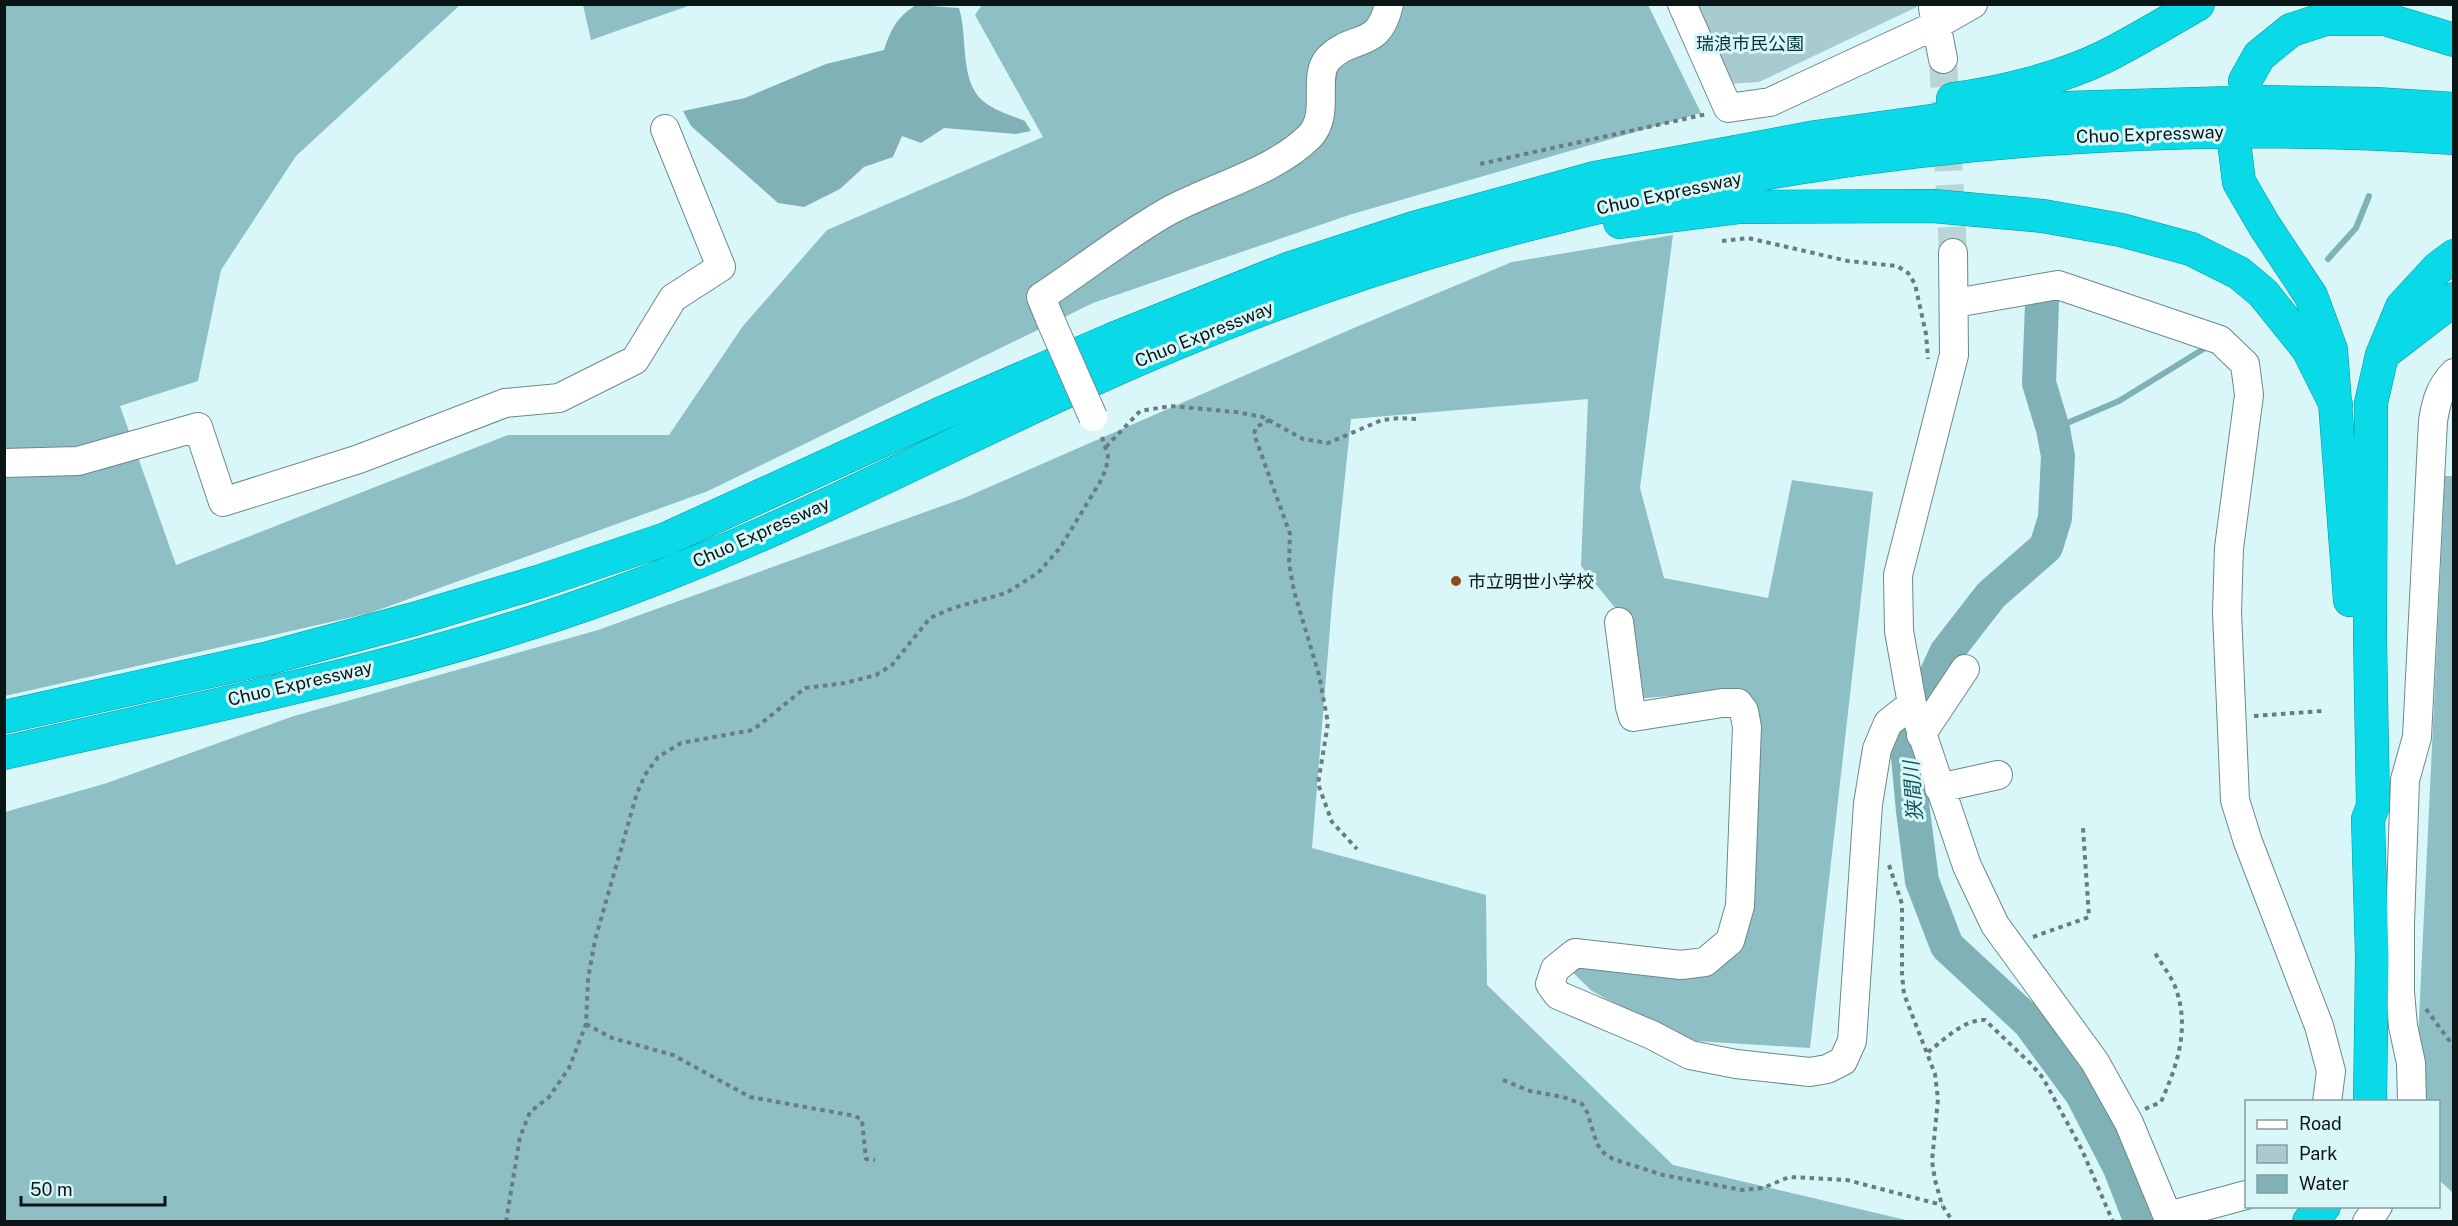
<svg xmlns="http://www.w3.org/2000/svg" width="2458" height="1226" font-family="'Public Sans','Noto Sans JP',sans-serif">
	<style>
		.green { fill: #a7cbce }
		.forest { fill: #8dbfc4 }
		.water { fill: #80b1b6 }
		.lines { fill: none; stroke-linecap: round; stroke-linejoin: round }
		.stream { stroke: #80b1b6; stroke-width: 6 }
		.river { stroke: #80b1b6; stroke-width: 34 }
		.minor-tunnel { stroke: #bad5d7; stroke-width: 28; stroke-dasharray: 28 14; stroke-linecap: butt }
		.minor-casing { stroke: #6d888a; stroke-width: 30 }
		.highway-casing { stroke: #0a949e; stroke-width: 34 }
		.path { stroke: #697d7f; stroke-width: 4; stroke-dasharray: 4.5 4.5; stroke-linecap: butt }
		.minor { stroke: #fff; stroke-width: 28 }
		.highway { stroke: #0ad9e7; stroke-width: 33 }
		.minor-bridge-casing { stroke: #6d888a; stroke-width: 30; stroke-linecap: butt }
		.minor-bridge { stroke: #fff; stroke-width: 28 }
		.poi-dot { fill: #8f4d1b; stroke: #d9f7f9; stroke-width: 2 }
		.labels { text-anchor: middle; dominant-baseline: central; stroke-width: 6; stroke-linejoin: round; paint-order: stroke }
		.park-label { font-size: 18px; fill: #013438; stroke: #d9f7f9 }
		.street-label { font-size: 18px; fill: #0a1516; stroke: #d9f7f9 }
		.poi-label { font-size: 18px; fill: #0a1516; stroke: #d9f7f9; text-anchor: start }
		.water-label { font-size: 20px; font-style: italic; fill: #0f575c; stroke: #d9f7f9 }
	</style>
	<rect width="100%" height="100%" fill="#d9f7f9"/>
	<path class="green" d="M 1687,5 L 1921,5 L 1759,82 L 1727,84 Z"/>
	<path class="forest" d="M 4,5 L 460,5 L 296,156 L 221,270 L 198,381 L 120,406 L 176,565 L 508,435 L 669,435 L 743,326 L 827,230 L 1043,137 L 975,15 L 982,5 L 1648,5 L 1701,113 L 1349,215 L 1093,303 L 708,491 L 370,613 L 5,696 Z
		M 583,5 L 583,4 L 691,5 L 591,40 Z
		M 1673,235 L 1640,488 L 1664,578 L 1768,598 L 1792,480 L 1873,492 L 1810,1048 L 1681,1040 L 1592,991 L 1566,966 L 1670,978 L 1725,945 L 1741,690 L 1622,700 L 1616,609 L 1581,566 L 1588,399 L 1351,419 L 1333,591 L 1312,848 L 1486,895 L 1487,985 L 1673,1165 L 1910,1221 L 5,1222 L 5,812 L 104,784 L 294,716 L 598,630 L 964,498 L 1349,330 L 1512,262 Z
		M 2445,476 L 2453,476 L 2453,1193 L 2439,1180 L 2438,1102 L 2415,1102 Z"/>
	<path class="water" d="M 916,5 L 959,8 C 968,35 959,81 983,101 C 995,111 1011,115 1025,121 L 1031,131 L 1016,134 L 944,128 L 921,143 L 902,136 L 893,157 L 864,167 L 840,189 L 804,207 L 778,203 L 691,126 L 683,111 L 745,98 L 826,64 L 884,50 C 891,29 897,17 916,5 Z"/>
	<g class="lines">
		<path class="stream" d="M 2328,259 L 2356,228 L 2369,196
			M 2053,429 L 2119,401 L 2205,348"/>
		<path class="river" d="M 2042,303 L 2039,383 L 2053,429 L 2058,456 L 2055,518 L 2046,547 L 1991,595 L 1946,653 L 1934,679 L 1908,757 L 1913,811 L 1922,881 L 1947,946 L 2029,1022 L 2082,1094 L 2120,1168 L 2141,1222"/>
		<path class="minor-tunnel" d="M 1943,59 L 1953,253"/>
		<defs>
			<path id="minor" d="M 1682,4 L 1728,108 L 1770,102 L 1936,25 L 1973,4
				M 1933,8 L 1943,59
				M 1953,253 L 1954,355 L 1898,575 L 1899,631 L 1912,704 L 1967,866 L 1995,925 L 2095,1062 L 2129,1123 L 2170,1222
				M 1955,303 L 2058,285 L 2220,340 L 2245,364 L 2249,395 L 2229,548 L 2227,612 L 2235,800 L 2248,842 L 2319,1026 L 2331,1071 L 2327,1102
				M 1050,319 L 1041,297 C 1082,270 1122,238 1165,213 C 1209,188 1275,172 1310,136 C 1331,114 1312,77 1328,59 C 1353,33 1379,51 1389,4
				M 4,463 L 78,461 L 198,427 L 223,502 L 359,459 L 505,403 L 559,398 L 635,360 L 673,298 L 721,267 L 665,129
				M 1619,622 L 1630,707 L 1633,717 L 1722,703 L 1738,703 L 1744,711 L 1747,727 L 1740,906 L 1730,941 L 1705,962 L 1681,965 L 1575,953 L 1555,969 L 1550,984 L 1558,995 L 1652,1035 L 1690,1055 L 1736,1064 L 1810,1072 L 1827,1069 L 1843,1061 L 1852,1041 L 1868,804 L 1877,749 L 1888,723 L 1912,704
				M 1921,735 L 1965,669
				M 1939,788 L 1998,775
				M 2412,1102 L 2411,1063 L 2403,1026 L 2400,992 L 2400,924 L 2405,780 L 2417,737 L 2433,421 C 2436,402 2440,387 2454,373
				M 2168,1216 L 2246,1195
				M 2367,1222 L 2378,1206"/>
			<path id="highway" d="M 2245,81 L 2259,56 L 2291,30 L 2325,19 L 2385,19 L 2454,40
				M 1953,99 C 2001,93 2061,78 2104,57 C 2136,41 2167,22 2198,4
				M 2235,150 L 2239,182 L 2264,225 L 2311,296 L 2331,350 L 2350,600
				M 1620,222 L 1740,207 L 1933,206 L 2043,216 L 2121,230 L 2191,249 L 2239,273 L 2263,293 L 2308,349 L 2336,405
				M 2384,353 L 2454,299
				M 4,717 L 269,658 L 414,619 L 541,581 L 666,539 L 942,413 L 1113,339 L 1288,269 L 1414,228 L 1595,178 L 1816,137 L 1967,116 L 2064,108 L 2263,102 L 2376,104 L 2454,109
				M 4,753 C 208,706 416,667 612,595 C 805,525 985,423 1174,344 C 1576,176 2020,109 2454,138
				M 2370,1102 L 2372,957 L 2368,819 L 2373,806 L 2370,638 L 2371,403 L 2382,355 L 2402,307 L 2438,268 L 2454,256
				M 2309,1222 L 2324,1206"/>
		</defs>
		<use href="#minor" class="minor-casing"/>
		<use href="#highway" class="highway-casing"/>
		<path class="path" d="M 1480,164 L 1707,114
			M 1722,241 L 1748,238 L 1848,261 L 1897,266 L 1908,273 L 1915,284 L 1926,334 L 1928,359
			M 1270,420 L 1256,427 L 1254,434 L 1290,534 L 1289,563 L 1294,591 L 1319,675 L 1328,723 L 1318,784 L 1332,822 L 1357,849
			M 1106,447 L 1140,411 L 1171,406 L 1236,412 L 1263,417 L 1303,439 L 1328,443 L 1382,420 L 1400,418 L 1418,419
			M 2254,716 L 2322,711
			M 1889,865 L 1902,904 L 1902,974 L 1904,994 L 1935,1074 L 1938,1099 L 1932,1161 L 1935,1180 L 1942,1205 L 1953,1222
			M 2033,937 L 2089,917 L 2083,828
			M 2426,1009 L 2454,1047
			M 586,1024 L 612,1038 L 673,1055 L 750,1097 L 855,1116 L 862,1120 L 866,1159 L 875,1160
			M 1928,1052 C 1944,1040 1964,1019 1985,1020 L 2031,1064 L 2043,1078 L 2082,1150 L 2113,1222
			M 1503,1080 L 1530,1091 L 1563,1097 L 1582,1104 L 1587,1112 L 1597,1144 L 1604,1153 L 1613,1159 L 1663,1175 L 1742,1190 L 1763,1188 L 1789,1177 L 1847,1180 L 1942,1205
			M 2145,1109 L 2161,1102 C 2177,1066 2190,1029 2176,989 C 2172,977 2162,965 2155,953
			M 506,1222 L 520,1137 L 530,1112 L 549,1097 L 569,1068 L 586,1024 L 588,979 L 595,940 L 637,793 L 645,775 L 658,757 L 681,743 L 753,730 L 805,688 L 845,683 L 876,675 L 892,665 L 930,618 L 953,608 L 1006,593 L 1038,573 L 1060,548 L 1100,482 L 1106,469 L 1108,456 L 1102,437"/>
		<use href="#minor" class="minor"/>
		<use href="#highway" class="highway"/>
		<defs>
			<path id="minor-bridge" d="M 1050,319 L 1093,417"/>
		</defs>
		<use href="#minor-bridge" class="minor-bridge-casing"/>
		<use href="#minor-bridge" class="minor-bridge"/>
	</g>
	<circle class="poi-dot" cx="1456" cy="581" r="6"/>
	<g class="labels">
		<g class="park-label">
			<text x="1750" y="43">瑞浪市民公園</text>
		</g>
		<g class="street-label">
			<text transform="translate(2150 134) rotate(-2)">Chuo Expressway</text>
			<text transform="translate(1669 193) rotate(-12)">Chuo Expressway</text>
			<text transform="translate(1204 334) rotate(-22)">Chuo Expressway</text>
			<text transform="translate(761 532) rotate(-24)">Chuo Expressway</text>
			<text transform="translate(300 683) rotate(-13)">Chuo Expressway</text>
		</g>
		<g class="poi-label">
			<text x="1468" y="581">市立明世小学校</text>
		</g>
		<g class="water-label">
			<text transform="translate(1913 791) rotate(-94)">狭間川</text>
		</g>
	</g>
	<rect width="2458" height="1226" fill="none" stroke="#0a1516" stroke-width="12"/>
	<rect x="2245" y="1100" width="195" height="108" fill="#d9f7f9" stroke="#869d9e" stroke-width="1.5"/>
	<rect x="2257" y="1120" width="30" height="9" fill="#ffffff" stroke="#869d9e" stroke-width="1.5"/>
	<text x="2299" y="1130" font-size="18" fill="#0a1516">Road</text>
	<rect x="2257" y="1145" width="30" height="18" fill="#a7cbce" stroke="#869d9e" stroke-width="1.5"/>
	<text x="2299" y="1160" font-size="18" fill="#0a1516">Park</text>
	<rect x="2257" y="1175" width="30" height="18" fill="#80b1b6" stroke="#869d9e" stroke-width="1.5"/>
	<text x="2299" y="1190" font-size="18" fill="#0a1516">Water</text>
	<path d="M21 1196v9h144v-9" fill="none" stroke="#0a1516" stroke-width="3"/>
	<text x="30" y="1196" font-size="18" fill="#0a1516" stroke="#d9f7f9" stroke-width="4.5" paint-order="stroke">50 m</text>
</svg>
